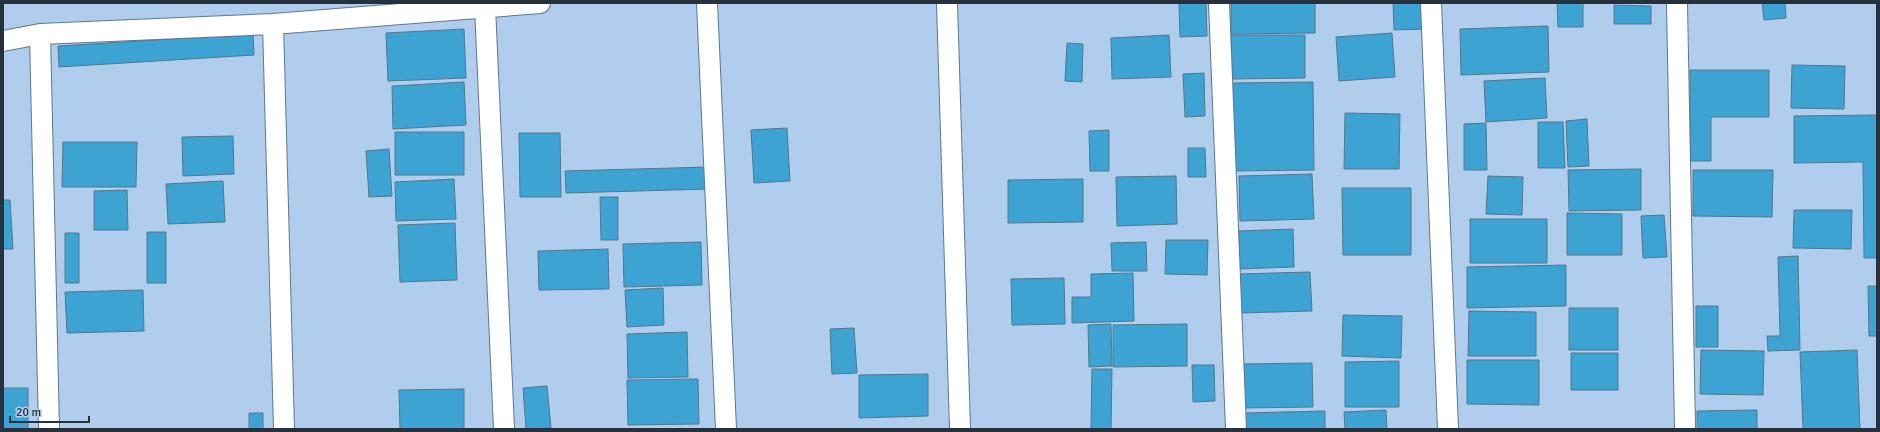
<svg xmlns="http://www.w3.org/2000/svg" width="1880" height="432" font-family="Signika,sans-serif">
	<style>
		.building { fill: #3ca3d2; stroke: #51788c }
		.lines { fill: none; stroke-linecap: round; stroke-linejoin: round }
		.minor-casing { stroke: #5e7794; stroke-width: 22 }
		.minor { stroke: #fff; stroke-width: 20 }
	</style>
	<rect width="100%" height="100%" fill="#b1cded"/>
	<path class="building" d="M 1179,3 L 1206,3 L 1207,36 L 1180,37 Z
		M 1231,3 L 1315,3 L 1315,33 L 1231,34 Z
		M 1393,3 L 1425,3 L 1426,29 L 1394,30 Z
		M 1557,3 L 1583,3 L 1583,27 L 1558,27 Z
		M 1762,3 L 1785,3 L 1786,18 L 1764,20 Z
		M 1614,5 L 1651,6 L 1651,24 L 1614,24 Z
		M 1548,26 L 1549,72 L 1461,75 L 1460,29 Z
		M 464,29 L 466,78 L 388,81 L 386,33 Z
		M 1392,33 L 1395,77 L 1339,81 L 1336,37 Z
		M 253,34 L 254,55 L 59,67 L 58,46 Z
		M 1169,35 L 1171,77 L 1112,79 L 1111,38 Z
		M 1231,35 L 1305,35 L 1305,78 L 1232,79 Z
		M 1067,43 L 1083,44 L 1082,82 L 1065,81 Z
		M 1792,65 L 1845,66 L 1844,109 L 1791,108 Z
		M 1690,70 L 1769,70 L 1769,117 L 1711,117 L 1711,161 L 1690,161 Z
		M 1204,73 L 1205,116 L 1185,117 L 1183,74 Z
		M 1545,78 L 1547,118 L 1486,122 L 1484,81 Z
		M 464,82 L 466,125 L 393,129 L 392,86 Z
		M 1313,82 L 1314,170 L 1233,171 L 1232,83 Z
		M 1345,113 L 1400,114 L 1399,169 L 1344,169 Z
		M 1877,115 L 1877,258 L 1864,258 L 1863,162 L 1794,163 L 1794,116 Z
		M 1587,119 L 1589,166 L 1568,167 L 1566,121 Z
		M 1538,122 L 1563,122 L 1565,168 L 1538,168 Z
		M 1486,123 L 1487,170 L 1464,170 L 1464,124 Z
		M 787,128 L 790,181 L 754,183 L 751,130 Z
		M 1109,130 L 1109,171 L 1090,171 L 1089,131 Z
		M 395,132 L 464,132 L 464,175 L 395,175 Z
		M 519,133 L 560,133 L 561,197 L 520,197 Z
		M 233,136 L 234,174 L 183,176 L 182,137 Z
		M 63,142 L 137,142 L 136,187 L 62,187 Z
		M 1188,148 L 1205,148 L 1206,177 L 1188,177 Z
		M 389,149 L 392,196 L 369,197 L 366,151 Z
		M 708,167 L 709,189 L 566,193 L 565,171 Z
		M 1641,169 L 1641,210 L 1569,211 L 1568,170 Z
		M 1693,170 L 1773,170 L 1772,217 L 1693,216 Z
		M 1312,174 L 1314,219 L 1240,221 L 1239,176 Z
		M 1176,176 L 1177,224 L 1117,226 L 1116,177 Z
		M 1488,176 L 1523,177 L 1522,215 L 1486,214 Z
		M 454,179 L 456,219 L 396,221 L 395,182 Z
		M 1083,179 L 1083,222 L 1008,223 L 1008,180 Z
		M 223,181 L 225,222 L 168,224 L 166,184 Z
		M 1342,188 L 1411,188 L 1411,255 L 1343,255 Z
		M 127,190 L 128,230 L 94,230 L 94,191 Z
		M 600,197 L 618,197 L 618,240 L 601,240 Z
		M 3,200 L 10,200 L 13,249 L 3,249 Z
		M 1794,210 L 1852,210 L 1851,249 L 1793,248 Z
		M 1567,213 L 1622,214 L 1622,255 L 1567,255 Z
		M 1664,215 L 1667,257 L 1643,258 L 1641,216 Z
		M 1470,219 L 1547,219 L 1547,263 L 1470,263 Z
		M 455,223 L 457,280 L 400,282 L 398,225 Z
		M 1293,229 L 1294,267 L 1239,269 L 1239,231 Z
		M 147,232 L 166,232 L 166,283 L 147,283 Z
		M 65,233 L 79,233 L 79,283 L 65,283 Z
		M 1166,240 L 1208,240 L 1207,275 L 1165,274 Z
		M 701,242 L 702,285 L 624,287 L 623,244 Z
		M 1146,242 L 1147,271 L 1112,271 L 1111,243 Z
		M 608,249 L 609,289 L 539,290 L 538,251 Z
		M 1798,256 L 1800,350 L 1768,351 L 1767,336 L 1780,336 L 1778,257 Z
		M 1566,265 L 1566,306 L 1467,308 L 1467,267 Z
		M 1310,272 L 1312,311 L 1239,313 L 1238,274 Z
		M 1133,273 L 1134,321 L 1072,323 L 1072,297 L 1091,297 L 1091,274 Z
		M 1064,278 L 1065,324 L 1012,325 L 1011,279 Z
		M 1868,286 L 1877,286 L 1877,336 L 1869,336 Z
		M 663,288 L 664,325 L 627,327 L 625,290 Z
		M 143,290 L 144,331 L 67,333 L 65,292 Z
		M 1696,306 L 1718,306 L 1718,347 L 1696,347 Z
		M 1569,308 L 1618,308 L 1618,350 L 1569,350 Z
		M 1469,311 L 1536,312 L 1536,356 L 1468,356 Z
		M 1343,315 L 1402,316 L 1401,358 L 1342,356 Z
		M 1111,324 L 1112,366 L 1089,367 L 1088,325 Z
		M 1187,324 L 1187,366 L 1113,367 L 1113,325 Z
		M 854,328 L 857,373 L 832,374 L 830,329 Z
		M 687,332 L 688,377 L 628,378 L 627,334 Z
		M 1701,350 L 1764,351 L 1763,395 L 1700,394 Z
		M 1857,350 L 1860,429 L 1803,429 L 1800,352 Z
		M 1571,353 L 1618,353 L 1618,390 L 1571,390 Z
		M 1467,360 L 1539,360 L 1539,405 L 1467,404 Z
		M 1399,361 L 1399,407 L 1345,407 L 1345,362 Z
		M 1312,363 L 1313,407 L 1242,408 L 1241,364 Z
		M 1192,365 L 1214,365 L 1215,401 L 1193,402 Z
		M 1092,369 L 1112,369 L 1111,429 L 1091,429 Z
		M 928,374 L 928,416 L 859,418 L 859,375 Z
		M 698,379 L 699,424 L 628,425 L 627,380 Z
		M 547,386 L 551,428 L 526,429 L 523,388 Z
		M 3,388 L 28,388 L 28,429 L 3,429 Z
		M 464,389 L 464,429 L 400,429 L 399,390 Z
		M 1386,410 L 1387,429 L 1345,429 L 1344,412 Z
		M 1757,410 L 1757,429 L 1697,429 L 1697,411 Z
		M 1325,411 L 1325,429 L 1244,429 L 1243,413 Z
		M 249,413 L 263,413 L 263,429 L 249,429 Z"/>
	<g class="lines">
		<defs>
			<path id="minor" d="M 707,3 L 726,429
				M 947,3 L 960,429
				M 1219,3 L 1236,429
				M 1431,3 L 1448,429
				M 1677,3 L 1685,429
				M 485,7 L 504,429
				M 273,24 L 284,429
				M 40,34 L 49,429
				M 3,41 L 40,34 L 273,24 L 540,3"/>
		</defs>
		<use href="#minor" class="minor-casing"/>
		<use href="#minor" class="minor"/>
	</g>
	<rect width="1880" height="432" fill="none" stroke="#26313d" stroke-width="8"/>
	<path d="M10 416v6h79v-6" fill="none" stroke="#26313d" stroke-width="2"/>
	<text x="16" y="416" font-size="12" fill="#26313d" stroke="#b1cded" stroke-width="3" paint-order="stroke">20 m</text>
</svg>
